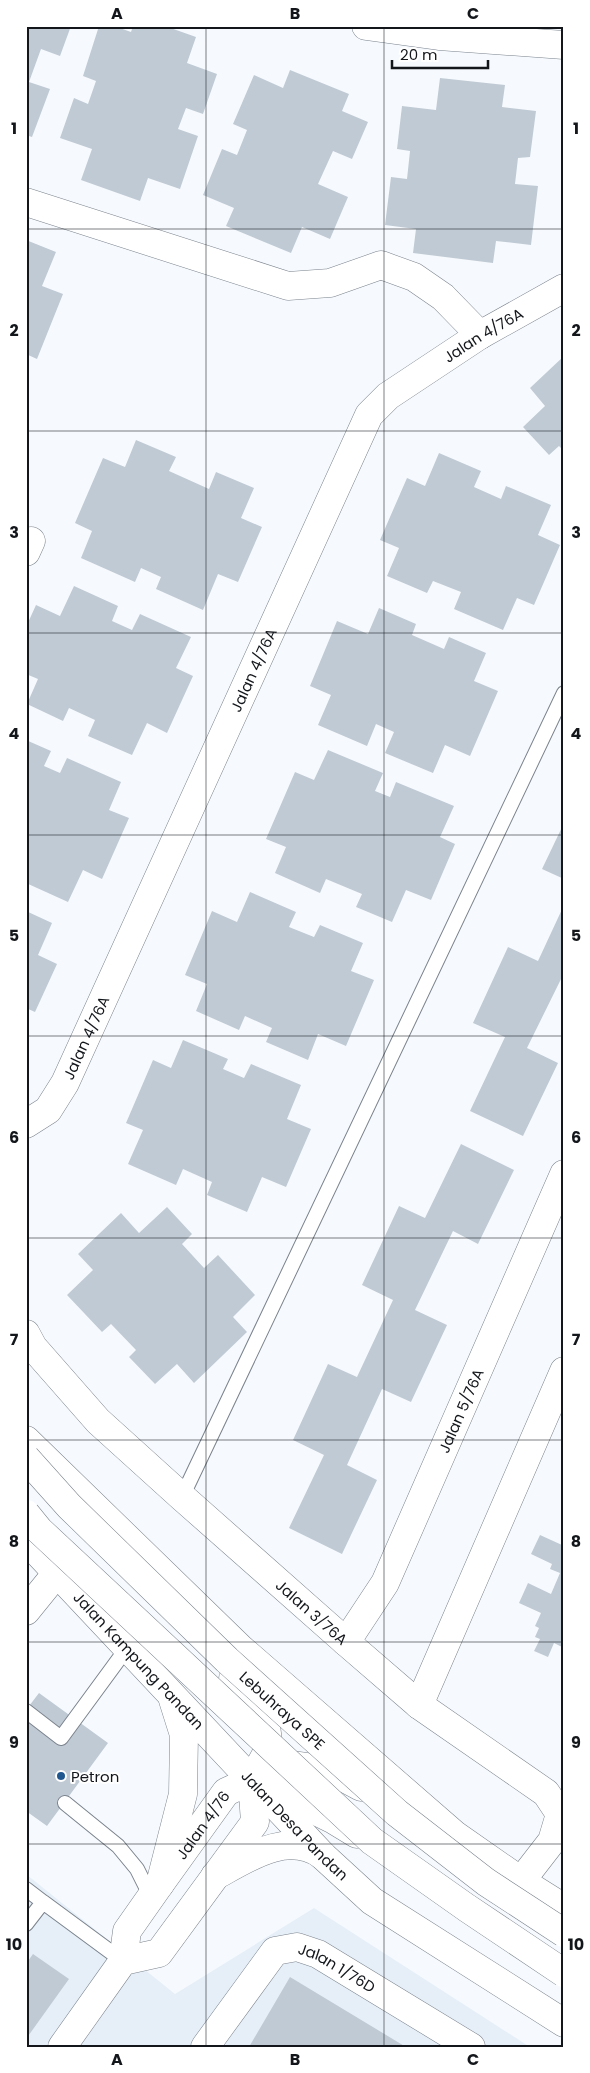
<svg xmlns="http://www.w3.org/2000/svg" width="590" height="2073" font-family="Poppins,sans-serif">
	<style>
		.built { fill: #e6eff8 }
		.building { fill: #c0cad4 }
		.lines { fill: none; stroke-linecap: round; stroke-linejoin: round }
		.service-casing { stroke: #7b838d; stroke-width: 16 }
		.minor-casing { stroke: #7b838d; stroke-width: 29 }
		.tertiary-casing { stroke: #7b838d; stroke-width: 29 }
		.service { stroke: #fff; stroke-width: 14 }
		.minor { stroke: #fff; stroke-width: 28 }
		.tertiary { stroke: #fff; stroke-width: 28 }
		.motorway-bridge-casing { stroke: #7b838d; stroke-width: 29; stroke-linecap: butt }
		.motorway-bridge { stroke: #fff; stroke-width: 28 }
		.grid { fill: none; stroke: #13161a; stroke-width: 1; stroke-opacity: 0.55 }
		.poi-dot { fill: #20578f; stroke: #fff; stroke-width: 2 }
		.labels { text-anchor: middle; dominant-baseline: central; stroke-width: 4; stroke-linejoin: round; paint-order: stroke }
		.street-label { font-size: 15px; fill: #13161a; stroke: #fff }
		.poi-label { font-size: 15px; fill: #13161a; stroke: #fff; text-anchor: start }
		.neatline { fill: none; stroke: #13161a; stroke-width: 2 }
		.grid-label { font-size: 16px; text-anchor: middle; font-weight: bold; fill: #13161a }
	</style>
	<rect width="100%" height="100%" fill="#f6fafe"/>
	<path class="built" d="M 26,1874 L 175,1994 L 314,1908 L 530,2047 L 26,2047 Z"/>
	<path class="building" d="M 26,26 L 71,26 L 60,56 L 41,49 L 29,82 L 50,89 L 32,137 L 26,135 Z
		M 99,26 L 114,26 L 131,32 L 133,26 L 165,26 L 196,37 L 187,63 L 217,74 L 203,114 L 186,108 L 178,129 L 198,136 L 180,189 L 148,178 L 140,201 L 81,180 L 92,149 L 60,138 L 74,98 L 88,104 L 96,81 L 83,76 Z
		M 290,70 L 349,94 L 342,111 L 368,122 L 352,159 L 333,151 L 318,184 L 348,197 L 330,239 L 302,227 L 291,253 L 226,226 L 234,208 L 203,195 L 222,149 L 237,155 L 247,130 L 233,124 L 254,75 L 283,88 Z
		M 440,78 L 505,85 L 502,107 L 536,111 L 530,157 L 518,158 L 515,184 L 538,186 L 531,245 L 496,241 L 493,263 L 413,253 L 416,229 L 385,225 L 391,177 L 407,179 L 410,151 L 397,149 L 402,106 L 436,110 Z
		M 26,240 L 56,252 L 42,286 L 63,294 L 37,359 L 26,354 Z
		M 564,356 L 564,451 L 559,446 L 549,455 L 523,427 L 545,406 L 530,388 Z
		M 136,440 L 176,457 L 169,471 L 209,489 L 216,472 L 254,488 L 241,518 L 262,527 L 238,582 L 218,574 L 203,610 L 156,589 L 161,577 L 141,568 L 135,582 L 81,558 L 92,531 L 75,523 L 103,458 L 125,467 Z
		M 439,453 L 481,471 L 474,487 L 501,499 L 506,486 L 551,505 L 538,535 L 560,545 L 534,605 L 517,598 L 503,630 L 454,609 L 461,592 L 433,581 L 427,593 L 387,576 L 399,548 L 380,540 L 407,478 L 425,486 Z
		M 74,586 L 118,606 L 112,621 L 132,630 L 140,614 L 191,637 L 176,668 L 193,676 L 167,733 L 147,723 L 132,755 L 88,736 L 95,720 L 69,708 L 63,721 L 27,704 L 38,679 L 26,674 L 26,627 L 36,605 L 60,616 Z
		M 379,608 L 416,624 L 412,635 L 444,649 L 449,637 L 486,653 L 474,681 L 498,691 L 470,756 L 445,745 L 433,773 L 385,753 L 394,732 L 376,724 L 367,746 L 318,725 L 331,695 L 310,686 L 337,621 L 368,634 Z
		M 26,740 L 51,751 L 44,766 L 60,773 L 67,758 L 121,782 L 109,810 L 129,818 L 102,879 L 83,870 L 68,902 L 26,883 Z
		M 328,750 L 383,773 L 375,791 L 390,797 L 396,782 L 454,806 L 440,837 L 455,844 L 431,900 L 406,890 L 392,922 L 356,907 L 362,894 L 326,879 L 320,893 L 275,873 L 286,847 L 266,839 L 295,772 L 314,780 Z
		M 564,823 L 564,879 L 542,869 Z
		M 250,892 L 296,912 L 289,927 L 314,937 L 320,925 L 363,943 L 351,971 L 374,980 L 346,1046 L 318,1034 L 308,1060 L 266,1042 L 272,1028 L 245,1016 L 239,1030 L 196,1011 L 207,984 L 185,975 L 212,911 L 237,922 Z
		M 564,905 L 564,973 L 527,1048 L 558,1063 L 523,1136 L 470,1111 L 505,1037 L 473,1023 L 508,947 L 538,961 Z
		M 26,911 L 52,923 L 38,955 L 57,964 L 35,1012 L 26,1008 Z
		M 183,1040 L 228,1059 L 223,1069 L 244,1078 L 251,1064 L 301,1085 L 287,1119 L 311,1129 L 286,1187 L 262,1177 L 247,1212 L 207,1195 L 212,1182 L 183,1169 L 176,1185 L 128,1164 L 143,1130 L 126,1123 L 153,1060 L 171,1068 Z
		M 461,1144 L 514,1170 L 478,1244 L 453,1231 L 415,1310 L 447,1325 L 411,1402 L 382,1389 L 347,1465 L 377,1480 L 342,1554 L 289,1528 L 324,1455 L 293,1440 L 328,1364 L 357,1377 L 393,1300 L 362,1285 L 399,1206 L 425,1218 Z
		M 167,1207 L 192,1234 L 182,1244 L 204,1268 L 218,1255 L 255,1295 L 233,1317 L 247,1332 L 194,1383 L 177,1364 L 155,1384 L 129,1357 L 136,1350 L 111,1324 L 102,1332 L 67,1295 L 93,1270 L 78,1254 L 121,1213 L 139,1233 Z
		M 540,1535 L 562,1545 L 564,1542 L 564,1648 L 554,1643 L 548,1657 L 534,1651 L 540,1639 L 535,1637 L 539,1628 L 535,1626 L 541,1613 L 519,1603 L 528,1583 L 551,1594 L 560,1573 L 550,1569 L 552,1564 L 531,1554 Z
		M 39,1693 L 108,1743 L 47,1826 L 26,1811 L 26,1710 Z
		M 33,1954 L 69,1979 L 26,2039 L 26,1964 Z
		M 290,1977 L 406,2047 L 249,2047 Z"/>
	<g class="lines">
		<defs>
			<path id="service" d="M 182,1497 L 564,693
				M 26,1711 L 61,1738 L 127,1648
				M 65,1803 L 118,1846 L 137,1869 L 151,1897
				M 26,1889 L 43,1902
				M 26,1924 L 43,1902 L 123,1961"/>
			<g id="minor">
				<path d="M 366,26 L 439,36 L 564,45"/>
				<path d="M 26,202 L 288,286 L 330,283 L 381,265 L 414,277 L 443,297 L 480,335"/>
				<path d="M 26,552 L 31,541"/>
				<path id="s1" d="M 26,1124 L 48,1110 L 65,1083 L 369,415 L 388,396 L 480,335 L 564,288"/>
				<path id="s2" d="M 26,1334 L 33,1347 L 98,1421 L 182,1497 L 346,1642 L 419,1705 L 546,1793 L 560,1814 L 552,1841 L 521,1881"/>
				<path d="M 26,1611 L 56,1574"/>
				<path id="s3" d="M 346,1642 L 385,1583 L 564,1174"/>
				<path d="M 419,1705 L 564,1371"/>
				<path id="s4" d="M 62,2047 L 123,1961 L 127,1931 L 160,1884 L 226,1792 L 252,1780 L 255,1822 L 159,1953 L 123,1961"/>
				<path id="s5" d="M 205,2047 L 275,1951 L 297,1947 L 318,1954 L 471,2047"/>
			</g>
			<g id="tertiary">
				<path d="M 26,1440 L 240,1648 L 455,1835 L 521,1881 L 564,1908"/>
				<path id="s6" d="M 26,1540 L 323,1856 L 372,1901 L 564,2023"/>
				<path d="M 233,1679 L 257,1703 L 266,1726 L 269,1749 L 252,1780"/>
				<path d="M 277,1771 L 293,1765 L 329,1770 L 361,1787"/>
				<path d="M 267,1787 L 334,1820 L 357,1834"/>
				<path d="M 215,1876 C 246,1859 287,1830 322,1855"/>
				<path d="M 160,1884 L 183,1794 L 184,1735 L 173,1700"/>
			</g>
		</defs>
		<use href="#service" class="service-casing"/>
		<use href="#minor" class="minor-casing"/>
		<use href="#tertiary" class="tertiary-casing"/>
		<use href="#service" class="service"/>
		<use href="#minor" class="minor"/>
		<use href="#tertiary" class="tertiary"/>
		<defs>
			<g id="motorway-bridge">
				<path id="s7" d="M 26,1458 L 69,1506 L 227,1660 L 397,1813 L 486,1882 L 564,1933"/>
				<path d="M 26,1514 L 39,1530 L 372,1841 L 467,1908 L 564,1973"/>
			</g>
		</defs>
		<use href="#motorway-bridge" class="motorway-bridge-casing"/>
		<use href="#motorway-bridge" class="motorway-bridge"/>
	</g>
	<path class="grid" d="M 206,26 L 206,2047M 384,26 L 384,2047M 26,229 L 564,229M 26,431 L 564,431M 26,633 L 564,633M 26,835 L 564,835M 26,1036 L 564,1036M 26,1238 L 564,1238M 26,1440 L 564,1440M 26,1642 L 564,1642M 26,1844 L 564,1844"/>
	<circle class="poi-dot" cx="61" cy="1776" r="5"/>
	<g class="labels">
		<g class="street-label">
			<text stroke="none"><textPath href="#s1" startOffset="932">Jalan 4/76A</textPath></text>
			<text stroke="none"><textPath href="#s1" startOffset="512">Jalan 4/76A</textPath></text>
			<text stroke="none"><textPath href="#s1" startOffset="108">Jalan 4/76A</textPath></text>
			<text stroke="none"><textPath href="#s3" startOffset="259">Jalan 5/76A</textPath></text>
			<text stroke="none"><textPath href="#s2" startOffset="400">Jalan 3/76A</textPath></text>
			<text stroke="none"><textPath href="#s6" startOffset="165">Jalan Kampung Pandan</textPath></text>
			<text stroke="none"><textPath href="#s7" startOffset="360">Lebuhraya SPE</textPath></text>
			<text stroke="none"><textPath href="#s4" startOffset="266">Jalan 4/76</textPath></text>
			<text stroke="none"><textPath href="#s6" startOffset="392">Jalan Desa Pandan</textPath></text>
			<text stroke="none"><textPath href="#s5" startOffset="186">Jalan 1/76D</textPath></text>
		</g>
		<g class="poi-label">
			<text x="71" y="1776">Petron</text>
		</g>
	</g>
	<rect width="590" height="2073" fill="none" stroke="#ffffff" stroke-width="55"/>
	<path d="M392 60v8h96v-8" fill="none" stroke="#13161a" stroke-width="2.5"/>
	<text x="400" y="60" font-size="15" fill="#13161a" stroke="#ffffff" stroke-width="4" paint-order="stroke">20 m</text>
	<rect x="28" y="28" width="534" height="2018" class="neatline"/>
	<g class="grid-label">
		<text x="117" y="19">A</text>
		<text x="295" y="19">B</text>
		<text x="473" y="19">C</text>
		<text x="14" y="134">1</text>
		<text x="576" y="134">1</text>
		<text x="14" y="336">2</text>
		<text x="576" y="336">2</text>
		<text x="14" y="538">3</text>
		<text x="576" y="538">3</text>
		<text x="14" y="739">4</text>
		<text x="576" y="739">4</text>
		<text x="14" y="941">5</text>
		<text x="576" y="941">5</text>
		<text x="14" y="1143">6</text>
		<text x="576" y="1143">6</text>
		<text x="14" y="1345">7</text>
		<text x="576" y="1345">7</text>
		<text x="14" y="1547">8</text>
		<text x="576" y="1547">8</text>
		<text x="14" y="1748">9</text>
		<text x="576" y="1748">9</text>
		<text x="14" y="1950">10</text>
		<text x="576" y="1950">10</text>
		<text x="117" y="2065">A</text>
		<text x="295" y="2065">B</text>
		<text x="473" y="2065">C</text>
	</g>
</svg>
